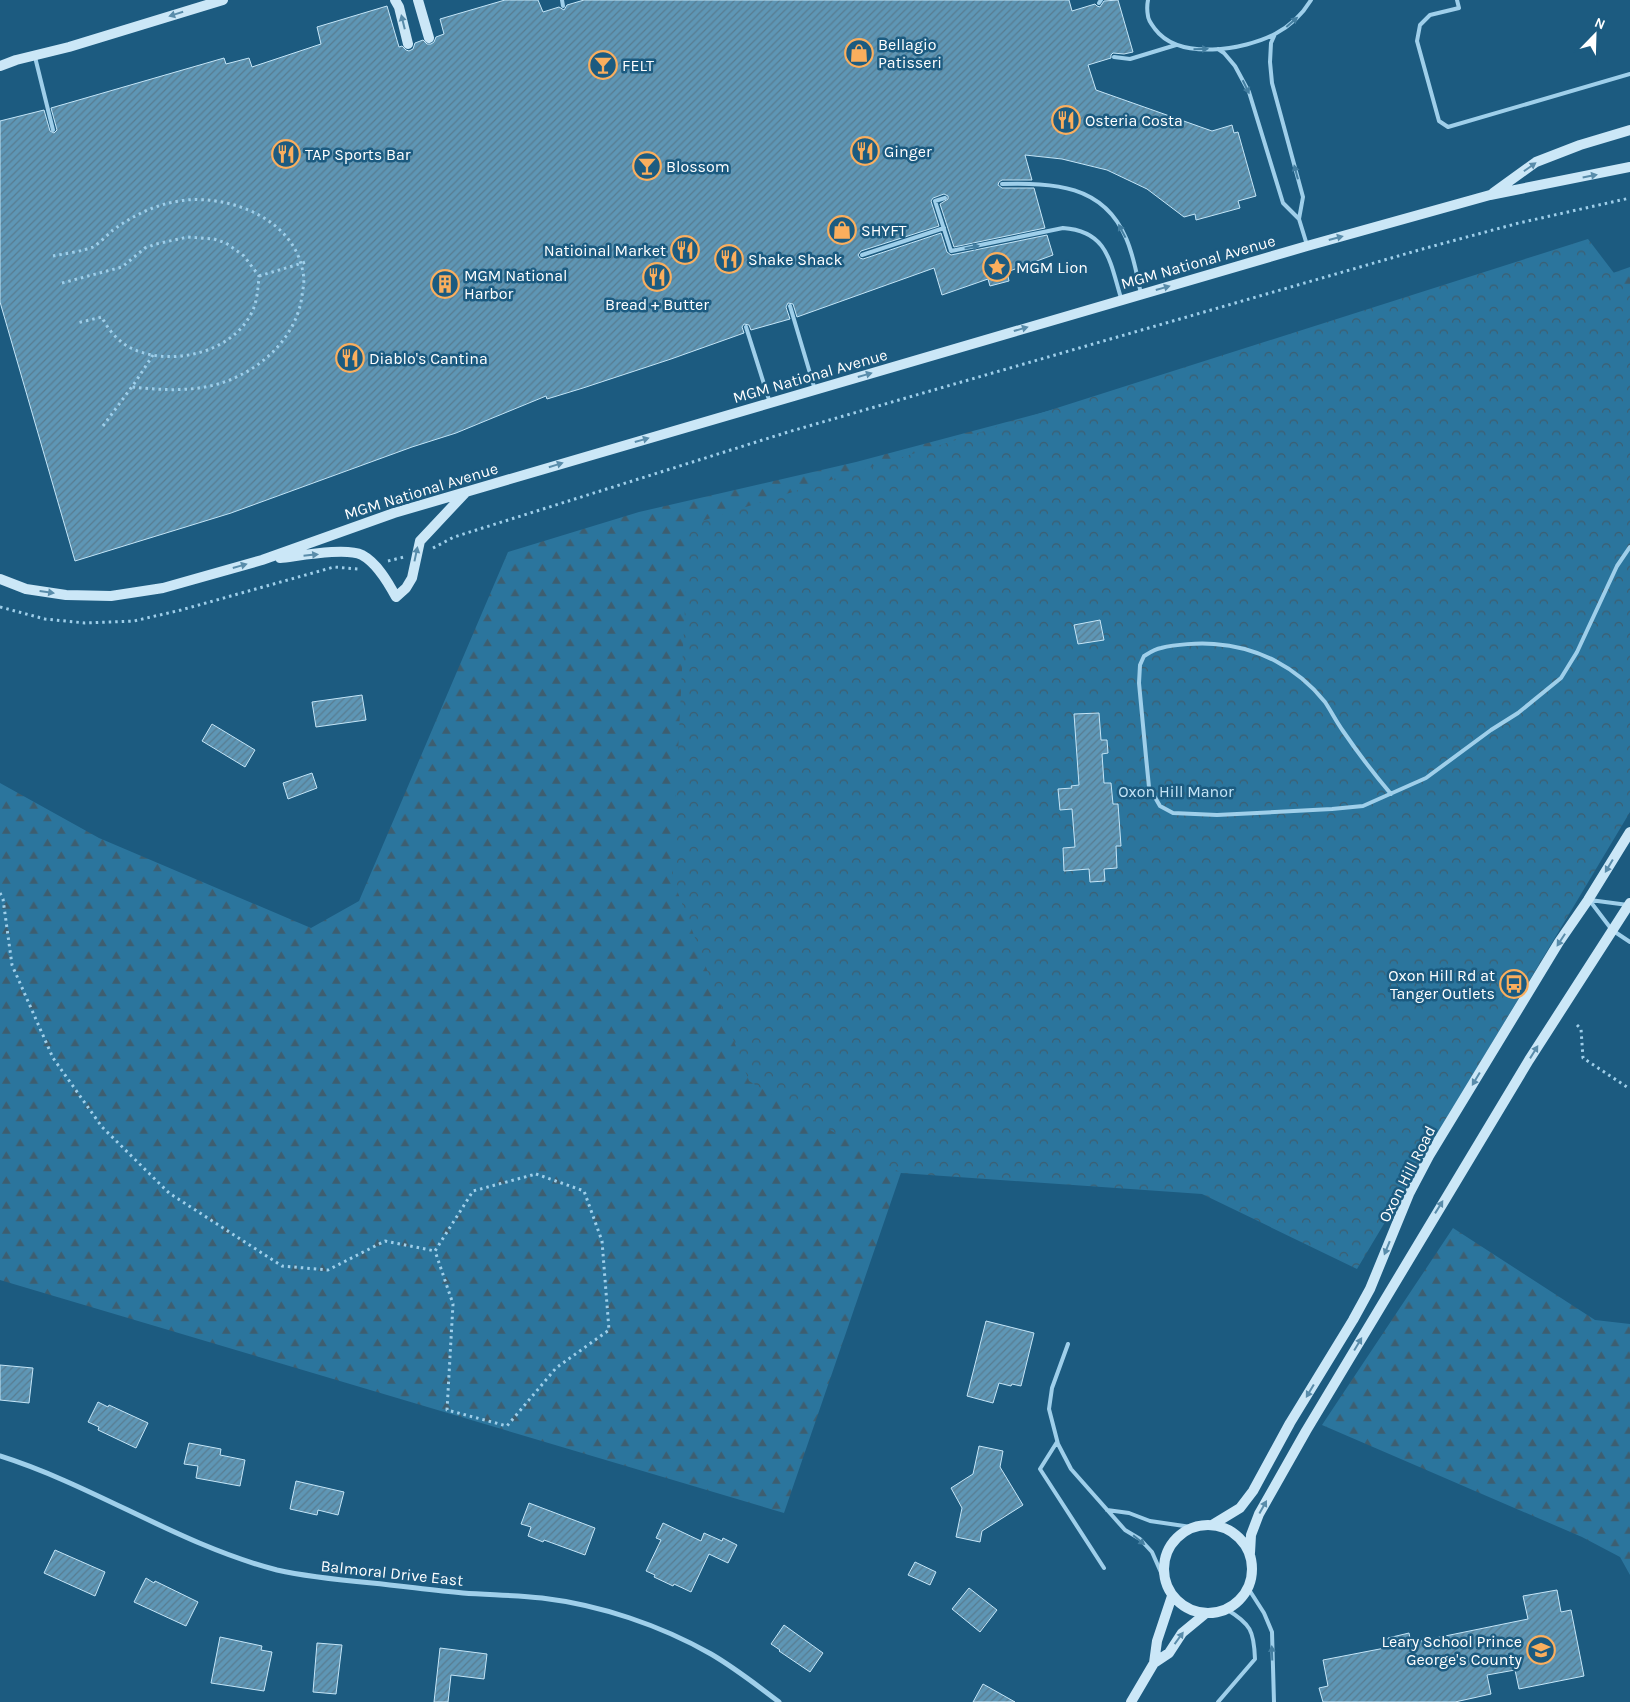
<svg xmlns="http://www.w3.org/2000/svg" width="1630" height="1702" font-family="Karla,sans-serif">
	<style>
		.forest { fill: url(#forest-firs) }
		.park { fill: url(#park-crowns) }
		.building { fill: url(#building-hatch); stroke: #c4e5f7 }
		.lines { fill: none; stroke-linecap: round; stroke-linejoin: round }
		.path { stroke: #9fcfea; stroke-width: 3; stroke-dasharray: 2.5 4; stroke-linecap: butt }
		.lane { stroke: #9fcfea; stroke-width: 4 }
		.street { stroke: #9fcfea; stroke-width: 5 }
		.secondary { stroke: #cbe7f7; stroke-width: 10 }
		.oneway { fill: #598caa }
		.oneway2 { fill: #437ea0 }
		.labels { text-anchor: middle; dominant-baseline: central; stroke-width: 5; stroke-linejoin: round; paint-order: stroke }
		.poi-label { font-size: 16px; fill: #fff; stroke: #1c5b80; text-anchor: start }
		.street-label { font-size: 16px; fill: #fff; stroke: #1c5b80 }
		.park-label { font-size: 16px; fill: #c4e5f7; stroke: #1c5b80 }
	</style>
	<defs>
		<pattern id="forest-firs" width="22" height="20" patternUnits="userSpaceOnUse" patternTransform="scale(1.25)"><rect width="22" height="20" fill="#2b759d"/><path d="M5 1l3.5 6h-7zM16 11l3.5 6h-7z" fill="#3d5e70"/></pattern>
		<pattern id="park-crowns" width="20" height="18" patternUnits="userSpaceOnUse" patternTransform="scale(1.25)"><rect width="20" height="18" fill="#2b759d"/><path d="M2 6a3 3 0 1 1 6 0M12 15a3 3 0 1 1 6 0" fill="none" stroke="#3d5e70"/></pattern>
		<pattern id="building-hatch" width="6" height="6" patternUnits="userSpaceOnUse" patternTransform="scale(1.25)"><rect width="6" height="6" fill="#5e96b5"/><path d="M-1 1l2-2M0 6l6-6M5 7l2-2" fill="none" stroke="#587c90"/></pattern>
	</defs>
	<rect width="100%" height="100%" fill="#1c5b80"/>
	<path class="forest" d="M 1630,267 L 1630,511 L 915,1132 L 784,1513 L 0,1280 L 0,783 L 99,838 L 311,928 L 359,901 L 508,552 L 639,512 L 856,462 L 1135,388 L 1507,310 Z
		M 1453,1228 L 1595,1320 L 1630,1324 L 1630,1575 L 1620,1557 L 1582,1537 L 1322,1425 Z"/>
	<path class="park" d="M 1588,239 L 1630,294 L 1630,812 L 1357,1269 L 1202,1194 L 901,1173 L 749,1081 L 672,877 L 689,525 Z"/>
	<path class="building" d="M 505,0 L 538,0 L 543,12 L 559,7 L 564,10 L 567,5 L 584,0 L 1069,0 L 1072,11 L 1095,4 L 1097,6 L 1100,7 L 1104,1 L 1118,0 L 1133,52 L 1124,54 L 1113,53 L 1111,55 L 1111,58 L 1088,65 L 1096,90 L 1212,131 L 1232,125 L 1234,133 L 1238,132 L 1256,196 L 1238,201 L 1240,208 L 1196,220 L 1195,214 L 1184,217 L 1147,189 L 1107,170 L 1062,159 L 1025,155 L 1032,180 L 1002,180 L 999,182 L 998,185 L 1002,188 L 1034,188 L 1045,228 L 954,247 L 940,204 L 948,199 L 948,196 L 944,194 L 933,198 L 931,201 L 939,226 L 861,251 L 858,255 L 860,258 L 863,259 L 941,233 L 947,252 L 951,255 L 1047,235 L 1053,255 L 1007,272 L 1009,281 L 990,286 L 988,279 L 942,295 L 934,268 L 797,317 L 793,304 L 788,303 L 786,307 L 790,319 L 751,330 L 749,325 L 744,324 L 742,327 L 744,333 L 671,359 L 583,388 L 547,399 L 546,396 L 456,433 L 412,447 L 231,513 L 75,561 L 0,302 L 0,121 L 44,110 L 50,131 L 54,133 L 57,130 L 51,108 L 224,58 L 226,64 L 249,58 L 252,67 L 321,44 L 317,27 L 387,6 L 399,47 L 402,46 L 406,50 L 409,51 L 413,49 L 415,43 L 423,40 L 427,44 L 431,44 L 434,42 L 436,37 L 444,34 L 440,19 Z
		M 1100,620 L 1104,640 L 1078,644 L 1074,625 Z
		M 362,695 L 366,720 L 316,727 L 312,702 Z
		M 1099,713 L 1101,740 L 1107,740 L 1108,753 L 1102,754 L 1104,783 L 1111,783 L 1113,804 L 1118,804 L 1121,846 L 1116,846 L 1117,868 L 1104,869 L 1105,881 L 1090,882 L 1089,869 L 1064,871 L 1063,848 L 1075,847 L 1072,809 L 1060,810 L 1058,789 L 1072,788 L 1071,786 L 1079,785 L 1074,714 Z
		M 212,724 L 255,750 L 245,767 L 202,741 Z
		M 312,773 L 317,788 L 288,799 L 283,783 Z
		M 986,1321 L 1034,1333 L 1021,1386 L 1012,1384 L 1011,1386 L 999,1383 L 993,1403 L 967,1396 Z
		M 0,1365 L 33,1368 L 29,1403 L 0,1400 Z
		M 98,1402 L 108,1407 L 109,1405 L 148,1423 L 136,1448 L 98,1430 L 99,1427 L 88,1422 Z
		M 189,1443 L 221,1449 L 220,1455 L 245,1460 L 240,1486 L 196,1478 L 198,1466 L 184,1464 Z
		M 979,1446 L 1003,1451 L 1000,1467 L 1023,1505 L 982,1531 L 980,1542 L 956,1537 L 962,1508 L 951,1488 L 973,1474 Z
		M 296,1481 L 344,1492 L 338,1515 L 318,1510 L 317,1515 L 290,1509 Z
		M 529,1503 L 595,1528 L 585,1555 L 544,1540 L 543,1542 L 528,1536 L 531,1527 L 521,1524 Z
		M 663,1523 L 701,1541 L 704,1533 L 722,1541 L 723,1538 L 737,1545 L 728,1563 L 709,1554 L 691,1592 L 674,1584 L 673,1586 L 654,1577 L 655,1575 L 646,1571 L 661,1540 L 656,1538 Z
		M 55,1550 L 105,1572 L 95,1596 L 44,1573 Z
		M 915,1562 L 936,1572 L 930,1585 L 908,1575 Z
		M 146,1578 L 154,1583 L 155,1581 L 198,1602 L 186,1626 L 134,1602 Z
		M 969,1588 L 997,1610 L 980,1632 L 952,1609 Z
		M 1557,1590 L 1561,1612 L 1571,1610 L 1584,1676 L 1519,1689 L 1515,1670 L 1487,1675 L 1491,1694 L 1455,1702 L 1323,1702 L 1319,1688 L 1328,1686 L 1323,1660 L 1390,1647 L 1388,1638 L 1409,1633 L 1411,1643 L 1528,1619 L 1523,1596 Z
		M 784,1625 L 823,1653 L 810,1672 L 779,1651 L 780,1650 L 771,1644 Z
		M 220,1637 L 262,1646 L 261,1650 L 272,1652 L 264,1691 L 211,1683 Z
		M 317,1643 L 342,1645 L 336,1694 L 313,1692 Z
		M 440,1648 L 487,1654 L 484,1679 L 451,1675 L 448,1702 L 434,1702 Z
		M 983,1684 L 1015,1702 L 973,1702 Z"/>
	<g class="lines">
		<path class="path" d="M 53,256 C 63,254 84,251 93,247 C 100,243 107,235 113,230 C 135,214 159,203 186,200 C 233,196 295,220 303,273 C 305,280 303,288 302,296 C 296,339 259,372 218,384 C 190,392 160,390 132,387
			M 259,276 L 306,262
			M 62,283 L 122,267 L 145,248 L 156,244 L 188,237 L 214,239 L 226,243 L 244,256 L 259,276 C 258,289 257,303 251,314 C 230,355 165,368 127,346 C 116,339 107,328 102,317 L 77,323
			M 103,426 L 136,381 L 153,355
			M 433,548 L 454,537 L 788,432 L 1426,248 L 1519,223 L 1630,198
			M 388,561 L 404,557
			M 0,607 L 45,619 L 85,623 L 134,621 L 181,610 L 334,567 L 358,569
			M 0,893 L 3,899 L 12,965 L 53,1058 L 102,1127 L 169,1193 L 282,1266 L 328,1270 L 385,1241 L 435,1251
			M 1577,1025 L 1581,1029 L 1583,1058 L 1630,1089
			M 536,1174 L 584,1191 L 602,1241 L 609,1330 L 556,1368 L 507,1426 L 447,1410 L 453,1304 L 435,1251 L 473,1191 Z"/>
		<path class="lane" d="M 562,0 L 563,6
			M 1148,0 C 1147,5 1147,11 1148,16 C 1148,20 1152,25 1155,29 C 1179,61 1244,50 1275,34 C 1290,26 1302,15 1311,0
			M 1457,0 L 1459,8 L 1430,15 L 1420,25 L 1417,41 L 1439,121 L 1448,127 L 1630,74
			M 1099,3 L 1101,0
			M 1275,34 L 1271,43 L 1270,62 L 1272,83 L 1303,197 L 1299,219 L 1307,245
			M 1218,49 L 1224,53 L 1235,66 L 1249,92 L 1283,203 L 1299,219
			M 35,57 L 53,130
			M 1114,57 L 1130,59 L 1176,45
			M 1002,184 C 1053,183 1103,184 1126,238 C 1134,256 1137,276 1141,294
			M 945,198 L 935,201 L 951,251 L 1063,228 C 1108,231 1110,262 1121,298
			M 862,255 L 944,228
			M 790,306 L 815,390
			M 746,327 L 770,403
			M 1391,794 C 1374,774 1358,753 1343,731 C 1336,721 1331,711 1325,702 C 1297,667 1258,647 1214,644 C 1199,643 1176,644 1161,648 C 1155,649 1149,653 1144,656 L 1140,665 L 1139,683 L 1146,757 L 1149,787 L 1160,806 L 1173,813 L 1217,815 L 1332,809 L 1363,806 L 1426,778 L 1491,730 L 1518,713 L 1561,678 L 1577,652 L 1617,566 L 1630,547
			M 1590,900 L 1628,905
			M 1590,901 L 1612,930 L 1630,942
			M 1068,1344 L 1052,1388 L 1049,1409 L 1058,1444 L 1071,1469 L 1125,1530 L 1140,1539 L 1152,1552 L 1163,1577
			M 1057,1442 L 1040,1469 L 1104,1568
			M 1107,1510 L 1129,1513 L 1150,1521 L 1191,1527
			M 1248,1588 L 1264,1613 L 1272,1632 L 1274,1702
			M 1218,1702 L 1255,1659 C 1254,1631 1251,1624 1226,1609"/>
		<path class="street" d="M 0,1456 C 95,1486 180,1545 277,1570 C 308,1577 340,1580 372,1583 C 402,1586 432,1590 463,1593 C 489,1595 516,1595 542,1598 C 600,1605 660,1625 711,1654 C 735,1668 757,1685 779,1702"/>
		<path class="secondary" d="M 395,0 L 399,7 L 408,44
			M 418,0 L 429,38
			M 0,66 L 16,60 L 69,47 L 223,0
			M 1493,193 L 1536,162 L 1580,145 L 1630,130
			M 280,558 C 299,556 346,547 362,555 C 377,563 388,582 396,597 L 406,588 L 412,578 L 420,541 L 466,492
			M 0,579 L 26,589 L 66,595 L 111,596 L 163,588 L 262,560 L 394,513 L 1307,246 L 1490,195 L 1630,167
			M1164 1569a44 44 0 1 1 88 0a44 44 0 1 1-88 0Z
			M 1212,1525 L 1240,1508 L 1253,1491 L 1290,1423 L 1353,1320 L 1370,1289 L 1409,1194 L 1429,1156 L 1559,942 L 1588,900 L 1630,832
			M 1250,1553 L 1251,1535 L 1259,1514 L 1306,1431 L 1529,1060 L 1630,903
			M 1154,1663 L 1169,1653 L 1182,1633 L 1205,1614
			M 1131,1702 L 1154,1663 L 1157,1641 L 1172,1596"/>
	</g>
	<defs><path id="oneway-solid" d="M-6-.8H1V-3.2L6.5 0L1 3.2V.8H-6Z" transform="scale(1.25)"/></defs>
	<g class="oneway">
		<use href="#oneway-solid" transform="translate(176 14) rotate(163)"/>
		<use href="#oneway-solid" transform="translate(403 22) rotate(-104)"/>
		<use href="#oneway-solid" transform="translate(1530 167) rotate(-35)"/>
		<use href="#oneway-solid" transform="translate(1590 176) rotate(-11)"/>
		<use href="#oneway-solid" transform="translate(1336 238) rotate(-15)"/>
		<use href="#oneway-solid" transform="translate(1163 288) rotate(-16)"/>
		<use href="#oneway-solid" transform="translate(1021 329) rotate(-16)"/>
		<use href="#oneway-solid" transform="translate(865 375) rotate(-16)"/>
		<use href="#oneway-solid" transform="translate(642 440) rotate(-16)"/>
		<use href="#oneway-solid" transform="translate(556 465) rotate(-17)"/>
		<use href="#oneway-solid" transform="translate(416 554) rotate(-78)"/>
		<use href="#oneway-solid" transform="translate(311 555) rotate(-6)"/>
		<use href="#oneway-solid" transform="translate(240 566) rotate(-16)"/>
		<use href="#oneway-solid" transform="translate(47 592) rotate(8)"/>
		<use href="#oneway-solid" transform="translate(1609 866) rotate(121)"/>
		<use href="#oneway-solid" transform="translate(1561 940) rotate(123)"/>
		<use href="#oneway-solid" transform="translate(1534 1052) rotate(-58)"/>
		<use href="#oneway-solid" transform="translate(1476 1079) rotate(121)"/>
		<use href="#oneway-solid" transform="translate(1439 1207) rotate(-58)"/>
		<use href="#oneway-solid" transform="translate(1387 1248) rotate(112)"/>
		<use href="#oneway-solid" transform="translate(1358 1344) rotate(-59)"/>
		<use href="#oneway-solid" transform="translate(1310 1391) rotate(121)"/>
		<use href="#oneway-solid" transform="translate(1263 1507) rotate(-61)"/>
		<use href="#oneway-solid" transform="translate(1179 1638) rotate(-54)"/>
	</g>
	<g class="oneway2">
		<use href="#oneway-solid" transform="translate(1292 22) rotate(-41)"/>
		<use href="#oneway-solid" transform="translate(1201 49) rotate(-1)"/>
		<use href="#oneway-solid" transform="translate(1246 87) rotate(64)"/>
		<use href="#oneway-solid" transform="translate(1296 172) rotate(-105)"/>
		<use href="#oneway-solid" transform="translate(1122 231) rotate(-118)"/>
		<use href="#oneway-solid" transform="translate(972 247) rotate(-11)"/>
		<use href="#oneway-solid" transform="translate(1139 1540) rotate(39)"/>
		<use href="#oneway-solid" transform="translate(1272 1653) rotate(-92)"/>
	</g>
	<defs>
		<symbol id="shop-ring" viewBox="-11 -11 22 22"><circle r="9.5" fill="#1c5b80" stroke="#faae5d" stroke-width="1.5"/><path d="M-5-2.5h2.3a2.7 3.5 0 0 1 5.4 0H5L5.5 6h-11ZM-1.5-2.5h3a1.5 2.3 0 0 0-3 0Z" fill="#faae5d"/></symbol>
		<symbol id="bar-ring" viewBox="-11 -11 22 22"><circle r="9.5" fill="#1c5b80" stroke="#faae5d" stroke-width="1.5"/><path d="M-6-5H6L.8 .8V4.5H3.5V6h-7V4.5H-.8V.8Z" fill="#faae5d"/></symbol>
		<symbol id="restaurant-ring" viewBox="-11 -11 22 22"><circle r="9.5" fill="#1c5b80" stroke="#faae5d" stroke-width="1.5"/><path d="M-5-6h1v4h1v-4h1v4h1v-4h1v5L-1.5 .5V6h-2V.5L-5-1ZM5-6V6H3V1.5H1.5Q1.5-4 5-6Z" fill="#faae5d"/></symbol>
		<symbol id="sight-ring" viewBox="-11 -11 22 22"><circle r="9.5" fill="#1c5b80" stroke="#faae5d" stroke-width="1.5"/><path d="M0-6L1.8-2.2L6-1.7L2.9 1.2L3.7 5.4L0 3.3L-3.7 5.4L-2.9 1.2L-6-1.7L-1.8-2.2Z" fill="#faae5d"/></symbol>
		<symbol id="building-ring" viewBox="-11 -11 22 22"><circle r="9.5" fill="#1c5b80" stroke="#faae5d" stroke-width="1.5"/><path d="M-4-6H4V6H1V3H-1V6H-4ZM-2.5-4.3h1.7v1.8h-1.7ZM.8-4.3h1.7v1.8H.8ZM-2.5-1h1.7V.8h-1.7ZM.8-1h1.7V.8H.8Z" fill="#faae5d"/></symbol>
		<symbol id="bus-ring" viewBox="-11 -11 22 22"><circle r="9.5" fill="#1c5b80" stroke="#faae5d" stroke-width="1.5"/><path d="M-5-6H5V4H4V6H2V4H-2V6H-4V4H-5ZM-3.5-4V0h7V-4ZM-3.5 1.2v1.5H-2V1.2ZM2 1.2v1.5H3.5V1.2Z" fill="#faae5d"/></symbol>
		<symbol id="school-ring" viewBox="-11 -11 22 22"><circle r="9.5" fill="#1c5b80" stroke="#faae5d" stroke-width="1.5"/><path d="M0-5L7-2L0 1L-7-2ZM-4 1L0 2.5L4 1V4Q0 6-4 4Z" fill="#faae5d"/></symbol>
	</defs>
	<g fill-rule="evenodd">
		<use href="#shop-ring" x="843" y="37" width="32" height="32"/>
		<use href="#bar-ring" x="587" y="49" width="32" height="32"/>
		<use href="#restaurant-ring" x="1050" y="104" width="32" height="32"/>
		<use href="#restaurant-ring" x="849" y="135" width="32" height="32"/>
		<use href="#restaurant-ring" x="270" y="138" width="32" height="32"/>
		<use href="#bar-ring" x="631" y="150" width="32" height="32"/>
		<use href="#shop-ring" x="826" y="214" width="32" height="32"/>
		<use href="#restaurant-ring" x="669" y="234" width="32" height="32"/>
		<use href="#restaurant-ring" x="713" y="243" width="32" height="32"/>
		<use href="#sight-ring" x="981" y="251" width="32" height="32"/>
		<use href="#restaurant-ring" x="641" y="261" width="32" height="32"/>
		<use href="#building-ring" x="429" y="268" width="32" height="32"/>
		<use href="#restaurant-ring" x="334" y="342" width="32" height="32"/>
		<use href="#bus-ring" x="1498" y="968" width="32" height="32"/>
		<use href="#school-ring" x="1525" y="1634" width="32" height="32"/>
	</g>
	<g class="labels">
		<g class="poi-label">
			<text x="878" y="44">Bellagio<tspan x="878" dy="18">Patisseri</tspan></text>
			<text x="622" y="65">FELT</text>
			<text x="1085" y="120">Osteria Costa</text>
			<text x="884" y="151">Ginger</text>
			<text x="305" y="154">TAP Sports Bar</text>
			<text x="666" y="166">Blossom</text>
			<text x="861" y="230">SHYFT</text>
			<text x="666" y="250" text-anchor="end">Natioinal Market</text>
			<text x="748" y="259">Shake Shack</text>
			<text x="1016" y="267">MGM Lion</text>
			<text x="464" y="275">MGM National<tspan x="464" dy="18">Harbor</tspan></text>
			<text x="657" y="304" text-anchor="middle">Bread + Butter</text>
			<text x="369" y="358">Diablo's Cantina</text>
			<text x="1495" y="975" text-anchor="end">Oxon Hill Rd at<tspan x="1495" dy="18">Tanger Outlets</tspan></text>
			<text x="1522" y="1641" text-anchor="end">Leary School Prince<tspan x="1522" dy="18">George's County</tspan></text>
		</g>
		<g class="street-label">
			<text transform="translate(1198 262) rotate(-16)">MGM National Avenue</text>
			<text transform="translate(810 376) rotate(-16)">MGM National Avenue</text>
			<text transform="translate(421 491) rotate(-17)">MGM National Avenue</text>
			<text transform="translate(1407 1174) rotate(-63)">Oxon Hill Road</text>
			<text transform="translate(392 1573) rotate(6)">Balmoral Drive East</text>
		</g>
		<g class="park-label">
			<text x="1176" y="791">Oxon Hill Manor</text>
		</g>
	</g>
	<g transform="translate(1595 35) rotate(23)" stroke="#1c5b80" stroke-width="4" paint-order="stroke">
	<path d="M0-4L9 19L0 12L-9 19Z" fill="#ffffff"/>
	<text y="-8" font-size="14" font-weight="bold" text-anchor="middle" fill="#ffffff">N</text>
	</g>
</svg>
